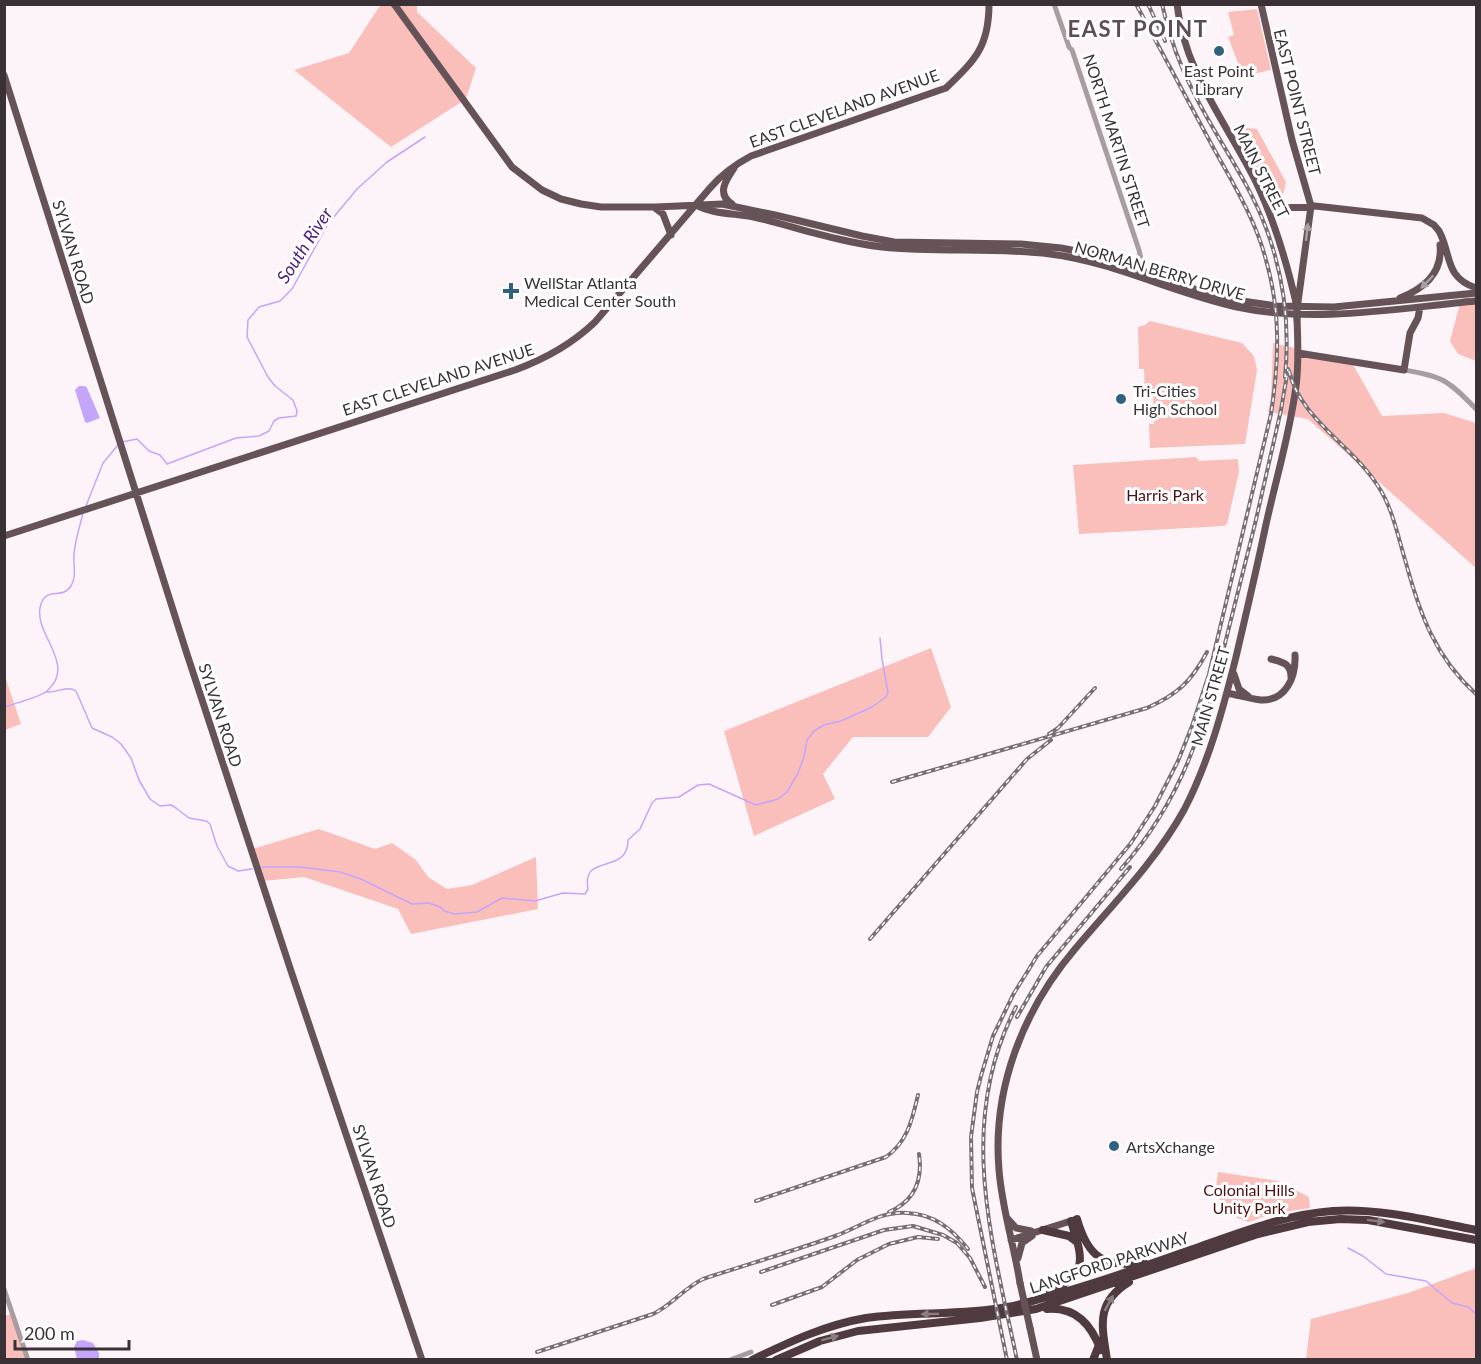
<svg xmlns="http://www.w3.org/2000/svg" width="1481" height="1364" font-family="Lato,sans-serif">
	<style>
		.green { fill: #fabfbb }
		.water { fill: #c5a5fc }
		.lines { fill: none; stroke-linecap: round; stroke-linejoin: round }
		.stream { stroke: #c5a5fc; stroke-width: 1.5 }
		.minor { stroke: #a79c9f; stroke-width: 5 }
		.major { stroke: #655358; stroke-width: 7 }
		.highway { stroke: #4e3a3f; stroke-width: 8 }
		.rail-casing { stroke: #776f74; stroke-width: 4 }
		.rail { stroke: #fff; stroke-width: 1.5; stroke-dasharray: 4.5; stroke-linecap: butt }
		.major-bridge { stroke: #655358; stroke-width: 7 }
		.oneway { fill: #aaa0a3 }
		.oneway2 { fill: #8c7f82 }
		.poi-dot { fill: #316180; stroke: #fff; stroke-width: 2 }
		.labels { text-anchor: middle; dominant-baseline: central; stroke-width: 6; stroke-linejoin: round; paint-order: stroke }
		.poi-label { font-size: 16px; fill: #393136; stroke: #fff; text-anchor: start }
		.street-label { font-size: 16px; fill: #393136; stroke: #fff }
		.park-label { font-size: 16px; fill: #4f1013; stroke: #fff }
		.water-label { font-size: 18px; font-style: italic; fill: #4c1d80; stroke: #fff }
		.district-label { font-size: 22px; font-weight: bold; letter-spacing: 1.5px; fill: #5e4d57; stroke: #fff }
	</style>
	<rect width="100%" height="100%" fill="#fdf4f9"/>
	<path class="green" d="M 381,4 L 417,5 L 417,12 L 476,68 L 466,99 L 391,147 L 294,70 L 349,53 Z
		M 1257,9 L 1271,70 L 1243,76 L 1228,37 L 1234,35 L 1228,12 Z
		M 1247,128 L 1257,129 L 1286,182 L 1281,204 L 1273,202 L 1237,136 L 1238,132 Z
		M 1476,295 L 1476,361 L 1458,354 L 1450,341 L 1462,296 Z
		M 1150,321 L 1242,343 L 1254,356 L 1257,370 L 1245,444 L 1150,448 L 1149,424 L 1154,424 L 1153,396 L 1145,396 L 1144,369 L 1139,369 L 1138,327 L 1145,325 Z
		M 1273,343 L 1351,361 L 1382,416 L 1444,413 L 1476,423 L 1476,568 L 1308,419 L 1268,412 L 1271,398 Z
		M 1196,457 L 1199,461 L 1238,459 L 1239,472 L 1227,524 L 1224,526 L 1079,534 L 1073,465 Z
		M 931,648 L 951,707 L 928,737 L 853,737 L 823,774 L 835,799 L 754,836 L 724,731 Z
		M 5,676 L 21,724 L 5,730 L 4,730 Z
		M 319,829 L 375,849 L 392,843 L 416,860 L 428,877 L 447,889 L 472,885 L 536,857 L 538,909 L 411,934 L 398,909 L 304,877 L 263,881 L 252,849 Z
		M 1218,1172 L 1278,1181 L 1309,1197 L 1310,1208 L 1271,1214 L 1249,1222 L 1237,1218 L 1215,1195 Z
		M 1476,1268 L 1476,1359 L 1306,1359 L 1311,1319 L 1408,1293 Z
		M 11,1314 L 29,1359 L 5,1359 L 4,1316 Z"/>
	<path class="water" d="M 79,386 L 85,386 L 87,388 L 100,418 L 87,423 L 85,422 L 75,390 Z
		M 83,1340 L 93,1343 L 99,1353 L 99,1359 L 77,1359 L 74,1347 L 77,1341 Z"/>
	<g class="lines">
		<path class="stream" d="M 122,442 L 137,439 L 149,451 L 160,455 L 167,464 L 236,438 L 259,436 L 269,431 L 274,421 L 279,418 L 296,416 L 297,411 L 293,400 L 275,386 L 268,377 L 247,337 L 248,320 L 259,307 L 280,301 L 292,289 L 328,224 L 357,189 L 387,162 L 425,137
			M 86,506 L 103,463 L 118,445
			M 47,692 C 57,693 67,685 76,691 L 92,728 L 112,737 L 121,744 L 131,758 L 139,780 L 150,799 L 160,806 L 171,805 L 176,808 L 189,818 L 206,821 L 210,824 L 217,846 L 228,866 L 238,871 L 252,869
			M 4,707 C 15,703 40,698 48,690 C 76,664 35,635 40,608 C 45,584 62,601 71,586 C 77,576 73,565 74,554 C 75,541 80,526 83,513
			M 262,867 L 300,867 L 340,872 L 361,879 L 412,904 L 429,903 L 440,907 L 444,911 L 455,914 L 477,912 L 502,898 L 535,901 L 563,893 L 585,894 L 588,889 C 581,852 628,876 628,840 L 640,829 L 652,803 L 656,799 L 679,797 L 698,785 L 709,784 L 756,805 L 778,799 L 787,792 L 798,773 L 804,757 L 807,740 L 814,731 L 824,725 L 841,721 L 872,707 L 886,697 L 888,692 L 882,659 L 880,638
			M 1348,1248 L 1363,1256 L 1386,1274 L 1426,1281 L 1452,1303 L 1468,1307 L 1476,1314"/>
		<path class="minor" d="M 1054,4 L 1069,47 L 1072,50 L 1139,250 L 1144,273
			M 1404,370 C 1443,376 1449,381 1476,409
			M 4,1289 L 28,1360
			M 730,1360 L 751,1352"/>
		<path class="major" d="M 394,4 L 512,167 L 542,190 L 561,199 L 581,204 L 601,207 L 656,207 L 722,204 L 775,215 L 862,236 L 894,242 L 1021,244 L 1061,248 L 1097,255 L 1200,291 L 1242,301 L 1276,306 L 1334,307 L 1476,293
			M 1177,4 C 1184,71 1226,122 1255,180 C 1275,221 1287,263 1297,307
			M 1261,4 L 1292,140 L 1311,206 L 1298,302
			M 4,75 L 186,651 L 291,971 L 422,1360
			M 732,204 C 716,194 726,180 734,168
			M 696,205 C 714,215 738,213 758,218 C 799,228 840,242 882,247 C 938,253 994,247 1050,254 C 1114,262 1173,293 1237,307 C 1315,324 1398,308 1476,301
			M 655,208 L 663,214 L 671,235
			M 1269,209 L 1315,206 L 1422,218 L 1434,225 L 1439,231 C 1452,255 1444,277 1476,288
			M 1400,298 C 1423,289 1443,273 1440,245
			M 1298,353 L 1404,370 L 1410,333 L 1418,318 L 1420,307
			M 4,536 L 515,370 C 545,359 572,344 595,322 L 710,188 C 722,174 734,165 751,156 L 946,88 C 975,60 989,47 989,4
			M 1271,659 C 1282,662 1291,663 1291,677
			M 1234,674 L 1239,689 L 1248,696
			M 1227,693 C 1238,695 1250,699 1261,700 C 1286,701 1296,677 1295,655
			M 1008,1219 L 1016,1228 L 1031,1231
			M 1011,1240 L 1074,1220
			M 1018,1258 L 1022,1243 L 1032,1236
			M 1020,1283 C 1014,1245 1002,1209 999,1170 C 992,1089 1023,1010 1075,949 C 1113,904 1155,862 1184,810 C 1209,762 1223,709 1236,657 C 1246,614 1256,572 1265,529 C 1275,482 1290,434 1296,386 C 1299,364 1298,341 1297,319
			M 1030,1328 L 1037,1360"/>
		<path class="highway" d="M 1077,1219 C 1088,1257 1103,1268 1144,1263
			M 1043,1230 L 1069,1236 L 1077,1242
			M 1050,1292 C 1090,1273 1082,1257 1071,1221
			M 1047,1309 C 1077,1307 1091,1325 1101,1350
			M 752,1360 C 789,1342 825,1325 866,1318 C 913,1311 960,1316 1007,1307 C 1026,1304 1045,1297 1064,1292 C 1113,1278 1162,1260 1210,1243 C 1250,1229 1290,1214 1333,1211 C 1381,1208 1430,1221 1476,1230
			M 776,1360 L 820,1341 L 858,1331 L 980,1318 L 1036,1309 L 1258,1234 L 1308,1222 L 1340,1219 L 1368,1220 L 1476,1240
			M 1093,1360 L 1099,1345
			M 1107,1360 C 1102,1326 1095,1303 1129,1282"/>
		<defs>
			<path id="rail" d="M 1148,4 L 1165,41
				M 1162,4 C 1169,37 1181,69 1197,99 C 1219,142 1249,182 1266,228 C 1284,276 1290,326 1285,377
				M 1289,371 C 1301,420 1352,445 1378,486 C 1393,509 1398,537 1406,563 C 1420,615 1436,658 1476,694
				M 1049,734 L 1058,728 L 1095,688
				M 1201,739 L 1255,524 L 1281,410 L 1288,369
				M 892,782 L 1147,708 C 1178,694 1191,682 1207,652
				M 1121,869 C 1157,828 1183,782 1200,729
				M 870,939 L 1027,759 L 1051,740
				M 1016,1007 C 956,1123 992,1240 1017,1360
				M 1017,1017 L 1046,967 L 1130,867
				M 756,1201 L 886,1157 C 908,1141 912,1120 918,1095
				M 889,1212 C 914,1201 923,1181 919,1154
				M 761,1272 L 884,1230 L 913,1226 L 943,1235 L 957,1243 L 970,1258 L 985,1287
				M 772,1305 L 822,1287 L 857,1260 L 889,1244 L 918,1237 L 938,1239
				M 537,1352 L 653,1314 C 672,1305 684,1288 703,1279 C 748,1264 794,1251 838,1235 C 861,1226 881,1211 907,1213 C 934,1214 952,1229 968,1249
				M 1007,1360 L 972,1188 L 971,1137 L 977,1092 L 981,1076 L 993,1036 L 1014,993 L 1026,974 L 1037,956 L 1131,843 L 1155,806 L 1178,761 L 1192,726 L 1209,674 L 1271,414 C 1279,362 1281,312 1266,260 C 1256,221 1234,185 1214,149 C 1188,101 1162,53 1136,4"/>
		</defs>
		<use href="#rail" class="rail-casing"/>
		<use href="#rail" class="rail"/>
		<path class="major-bridge" d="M 1297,307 L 1297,319
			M 1020,1283 L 1030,1328"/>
	</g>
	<defs><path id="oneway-solid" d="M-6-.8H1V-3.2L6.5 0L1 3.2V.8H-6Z" transform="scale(1.5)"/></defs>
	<g class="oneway">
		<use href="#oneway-solid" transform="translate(1307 232) rotate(-83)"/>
		<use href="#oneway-solid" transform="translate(1427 282) rotate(134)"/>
	</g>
	<g class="oneway2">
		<use href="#oneway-solid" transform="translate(1376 1221) rotate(7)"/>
		<use href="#oneway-solid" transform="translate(1109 1303) rotate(-61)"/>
		<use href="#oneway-solid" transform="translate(930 1314) rotate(179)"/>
		<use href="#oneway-solid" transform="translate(830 1338) rotate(-15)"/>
	</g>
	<g class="poi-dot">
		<circle cx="1219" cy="51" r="6"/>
		<path d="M508 282h6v6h6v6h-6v6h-6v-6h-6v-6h6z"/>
		<circle cx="1121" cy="399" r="6"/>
		<circle cx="1114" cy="1146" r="6"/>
	</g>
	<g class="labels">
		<g class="poi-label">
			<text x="1219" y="70" text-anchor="middle">East Point<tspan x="1219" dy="18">Library</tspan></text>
			<text x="524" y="282">WellStar Atlanta<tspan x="524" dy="18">Medical Center South</tspan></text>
			<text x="1133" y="390">Tri-Cities<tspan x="1133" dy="18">High School</tspan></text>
			<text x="1126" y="1146">ArtsXchange</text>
		</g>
		<g class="street-label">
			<text transform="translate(1298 102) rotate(76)">EAST POINT STREET</text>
			<text transform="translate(844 108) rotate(-20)">EAST CLEVELAND AVENUE</text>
			<text transform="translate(1117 141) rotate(72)">NORTH MARTIN STREET</text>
			<text transform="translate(1262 171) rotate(63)">MAIN STREET</text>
			<text transform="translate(74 252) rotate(73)">SYLVAN ROAD</text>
			<text transform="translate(1160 270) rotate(16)">NORMAN BERRY DRIVE</text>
			<text transform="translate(438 379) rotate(-18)">EAST CLEVELAND AVENUE</text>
			<text transform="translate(1210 696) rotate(-74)">MAIN STREET</text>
			<text transform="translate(221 715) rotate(72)">SYLVAN ROAD</text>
			<text transform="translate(375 1176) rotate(72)">SYLVAN ROAD</text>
			<text transform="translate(1109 1262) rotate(-18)">LANGFORD PARKWAY</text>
		</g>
		<g class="park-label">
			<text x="1165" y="494">Harris Park</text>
			<text x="1249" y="1189">Colonial Hills<tspan x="1249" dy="18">Unity Park</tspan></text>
		</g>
		<g class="water-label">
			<text transform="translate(304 245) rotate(-57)">South River</text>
		</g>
		<g class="district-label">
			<text x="1138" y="28">EAST POINT</text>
		</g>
	</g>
	<rect width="1481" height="1364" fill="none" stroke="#393136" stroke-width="12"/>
	<path d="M15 1340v9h114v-9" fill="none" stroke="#393136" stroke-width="3"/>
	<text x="24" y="1340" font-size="18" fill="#393136" stroke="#ffffff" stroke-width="4.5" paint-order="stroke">200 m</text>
</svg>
